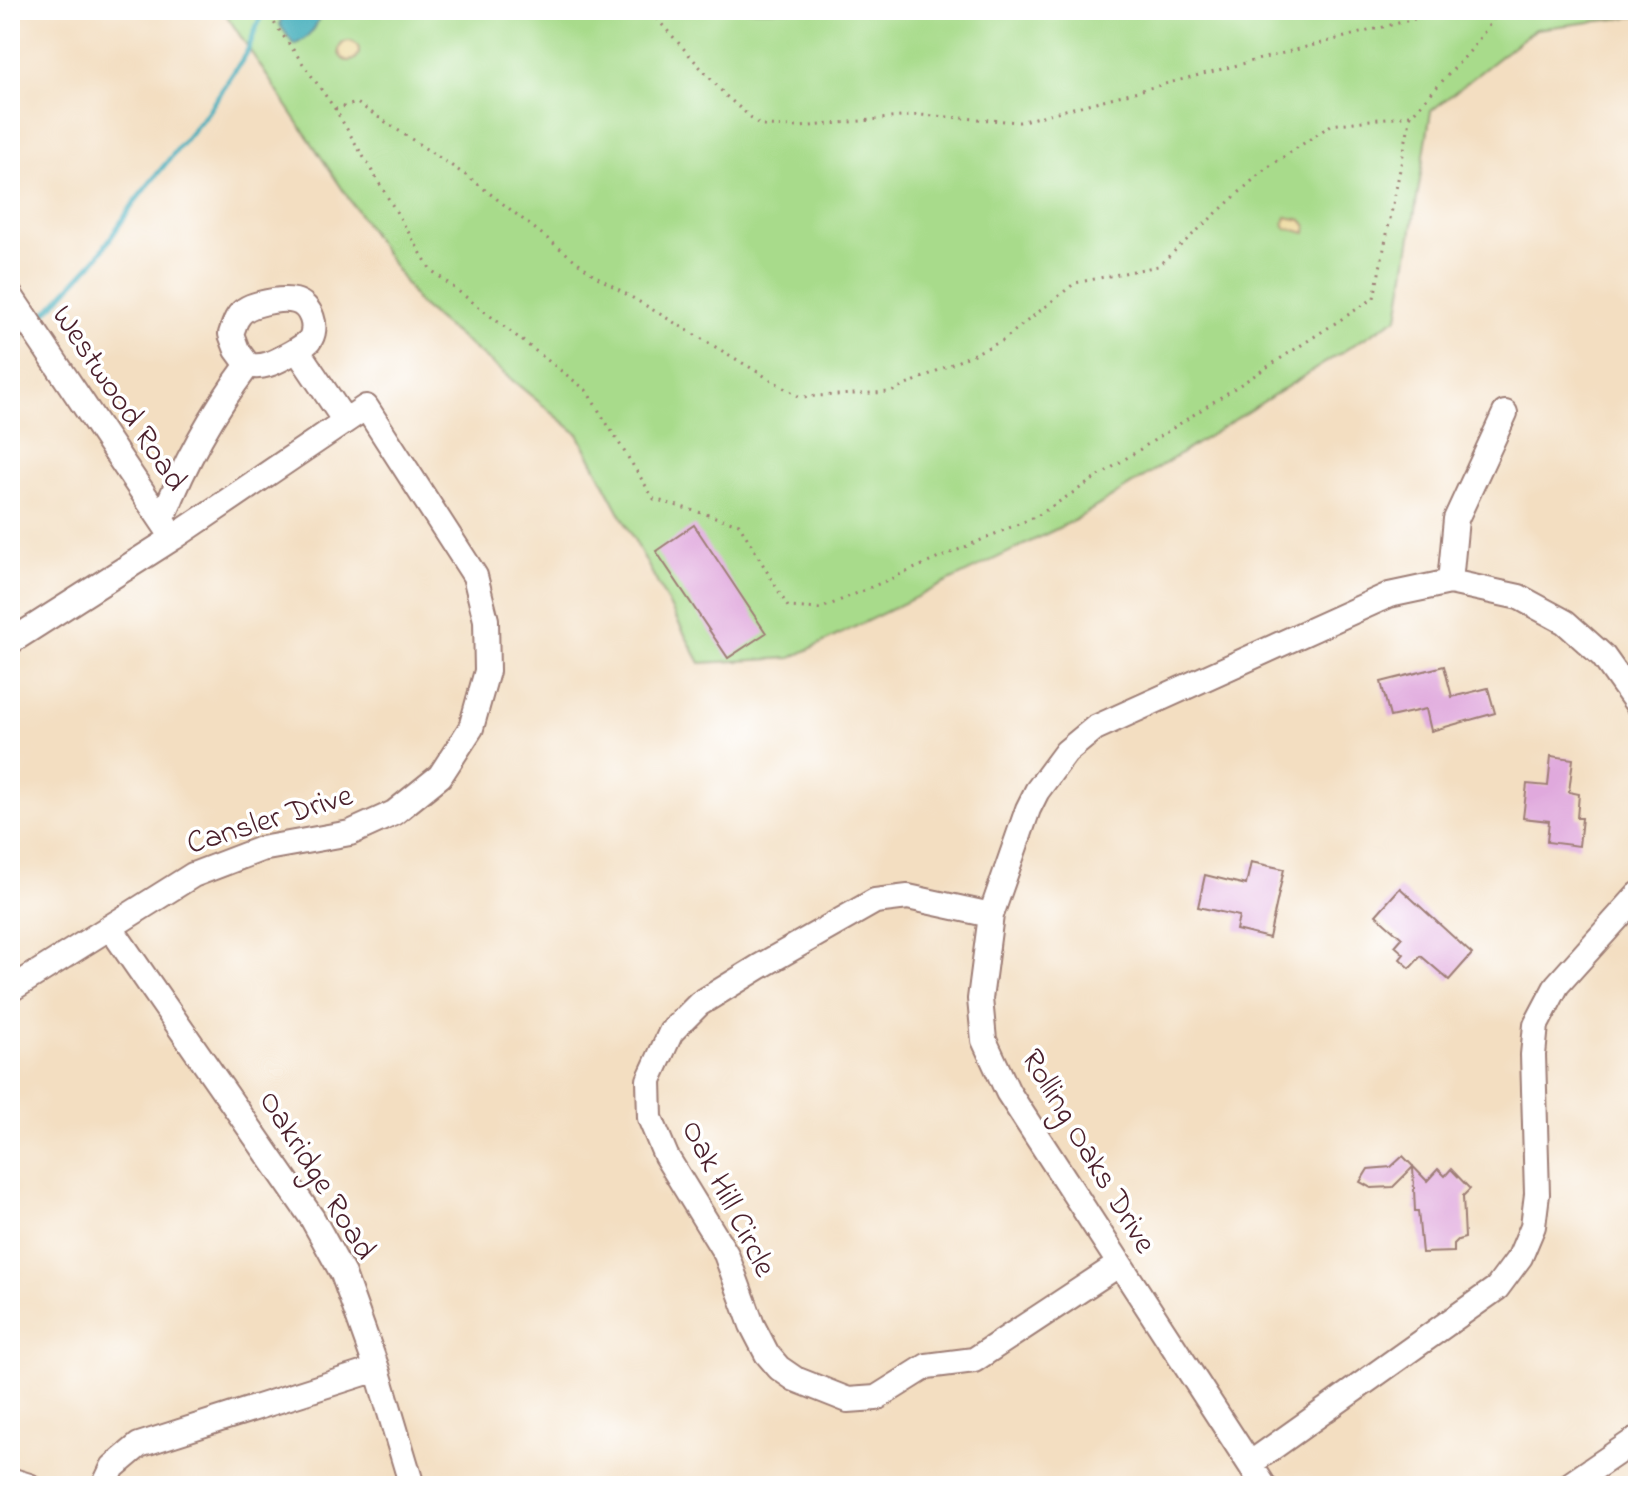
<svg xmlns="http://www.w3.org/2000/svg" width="1648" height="1496" font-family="'Indie Flower',sans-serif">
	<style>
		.green { fill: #a8db8b; stroke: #797d5b; stroke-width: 2 }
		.sand { fill: #eeda9e; stroke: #9c7c64; stroke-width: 2 }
		.water { fill: #3aaab8; stroke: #426472; stroke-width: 2 }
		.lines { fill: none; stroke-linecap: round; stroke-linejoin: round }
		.stream { stroke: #3aaab8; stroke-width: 5 }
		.building { fill: #e0a9dd }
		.minor-casing { stroke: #9e7e76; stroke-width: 28 }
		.path { stroke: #9e7e76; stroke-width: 3; stroke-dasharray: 2 6; stroke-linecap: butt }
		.minor { stroke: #fff; stroke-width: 24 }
		.labels { text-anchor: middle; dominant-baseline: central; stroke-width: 7; stroke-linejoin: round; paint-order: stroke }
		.street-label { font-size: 32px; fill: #4a1f2b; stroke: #fff }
	</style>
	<rect width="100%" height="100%" fill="#fff"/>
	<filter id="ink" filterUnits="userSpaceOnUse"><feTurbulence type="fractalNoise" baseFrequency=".0125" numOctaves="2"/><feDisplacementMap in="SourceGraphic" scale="16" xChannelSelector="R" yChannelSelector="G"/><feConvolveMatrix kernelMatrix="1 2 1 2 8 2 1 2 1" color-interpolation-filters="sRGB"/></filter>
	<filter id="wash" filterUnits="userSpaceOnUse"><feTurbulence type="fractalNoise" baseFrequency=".006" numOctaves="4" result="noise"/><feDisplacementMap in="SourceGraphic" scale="32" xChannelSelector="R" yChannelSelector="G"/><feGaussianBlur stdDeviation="1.8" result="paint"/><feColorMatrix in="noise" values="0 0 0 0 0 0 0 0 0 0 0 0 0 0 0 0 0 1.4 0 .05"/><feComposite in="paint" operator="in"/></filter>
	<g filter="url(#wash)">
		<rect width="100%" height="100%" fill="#f3dec1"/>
		<path class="green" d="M 223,10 L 1638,10 L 1638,16 L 1535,29 L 1431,111 L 1398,317 L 1075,520 L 791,658 L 700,663 L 578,434 L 419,304 Z"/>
		<path class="sand" d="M339 51a10 10 0 1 1 20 0a10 10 0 1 1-20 0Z
			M 1286,217 L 1302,220 L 1307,226 L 1306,233 L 1286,228 L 1284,223 Z"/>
		<path class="water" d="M 282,10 L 321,10 C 317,28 311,37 294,45 L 280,25 Z"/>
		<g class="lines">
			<path class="stream" d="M 42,317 L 97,258 L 136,200 L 207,113 L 246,54 L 260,18
				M 10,351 L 22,338"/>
		</g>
		<g id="blocks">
			<path class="building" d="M 694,525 L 766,633 L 728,658 L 656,551 Z
				M 1444,666 L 1452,697 L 1488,688 L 1495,713 L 1431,731 L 1426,709 L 1390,717 L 1381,682 Z
				M 1551,756 L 1573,759 L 1569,792 L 1579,794 L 1577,818 L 1582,818 L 1579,846 L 1547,842 L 1549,821 L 1523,818 L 1527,784 L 1548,786 Z
				M 1251,862 L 1284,869 L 1269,938 L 1236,930 L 1239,916 L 1198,907 L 1205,875 L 1246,885 Z
				M 1400,888 L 1472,954 L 1449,980 L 1421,956 L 1410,968 L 1400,959 L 1404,954 L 1395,946 L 1402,938 L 1376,915 Z
				M 1403,1156 L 1427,1181 L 1438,1169 L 1445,1176 L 1451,1169 L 1470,1189 L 1463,1196 L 1465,1238 L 1458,1240 L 1454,1244 L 1454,1252 L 1422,1253 L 1418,1211 L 1415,1211 L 1413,1167 L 1393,1187 L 1371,1188 L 1360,1182 L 1368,1169 L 1391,1167 Z"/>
		</g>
	</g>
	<g filter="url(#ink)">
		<use href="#blocks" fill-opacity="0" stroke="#9e7e76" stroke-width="2"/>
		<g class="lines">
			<defs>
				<path id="minor" d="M 10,295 L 168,530
					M 297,350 L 345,421
					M 162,521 C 183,465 212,413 248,365 L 237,350 L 231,334 C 233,328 235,321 238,317 C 242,310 251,306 259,304 C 270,301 283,298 295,301 C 311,305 319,328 309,341 C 303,347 295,351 288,355 C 275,362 263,369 248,365
					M 1450,582 L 1456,519 L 1505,413
					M 10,642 L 173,538 L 366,407 L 475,576 L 486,620 L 487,671 L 471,728 L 440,776 L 394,813 L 350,833 L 261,849 L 193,875 L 10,990
					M 991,915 L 908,897 L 875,901 L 759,967 L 699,1004 L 671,1032 L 649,1080 L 650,1118 L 666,1156 L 726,1254 L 752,1325 L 767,1354 L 779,1368 L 795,1379 L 848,1400 L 876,1398 L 927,1366 L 974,1360 L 1118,1265
					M 110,927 L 312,1218 L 343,1274 L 377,1369 L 412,1486
					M 1251,1463 L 1497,1288 L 1520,1257 L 1533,1226 L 1537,1194 L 1533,1055 L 1536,1025 L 1557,985 L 1638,895
					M 10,1480 L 29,1486
					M 104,1486 L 113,1467 L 139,1445 L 377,1369
					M 1264,1486 L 1008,1092 L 984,1040 L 980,999 L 991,915 L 1028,809 L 1037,791 L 1066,752 L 1095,728 L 1389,595 L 1450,582 L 1519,597 L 1565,622 L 1603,656 L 1638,705
					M 1568,1486 L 1638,1438"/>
			</defs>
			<use href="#minor" class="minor-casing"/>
			<path class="path" d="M 265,10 L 335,109 L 431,270 L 586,390 L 654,499 L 739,524 L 788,607 L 820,609 L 1037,516 L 1374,298 L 1411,115 L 1471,50 L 1500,10
				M 643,10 L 658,20 L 726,96 L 761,126 L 801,127 L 920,115 L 1019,122 L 1433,14 L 1468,10
				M 335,109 L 357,103 L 470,178 L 594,275 L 800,397 L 891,392 L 1002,341 L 1075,283 L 1158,266 L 1264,170 L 1331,125 L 1411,115"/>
			<use href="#minor" class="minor"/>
		</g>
	</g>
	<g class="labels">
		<g class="street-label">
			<text transform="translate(118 399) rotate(56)">Westwood Road</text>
			<text transform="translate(270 821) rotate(-17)">Cansler Drive</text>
			<text transform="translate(1087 1152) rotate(59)">Rolling Oaks Drive</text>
			<text transform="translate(316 1176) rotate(58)">Oakridge Road</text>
			<text transform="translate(727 1199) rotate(63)">Oak Hill Circle</text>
		</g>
	</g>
	<rect width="1648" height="1496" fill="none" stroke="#fff" stroke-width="40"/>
</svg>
